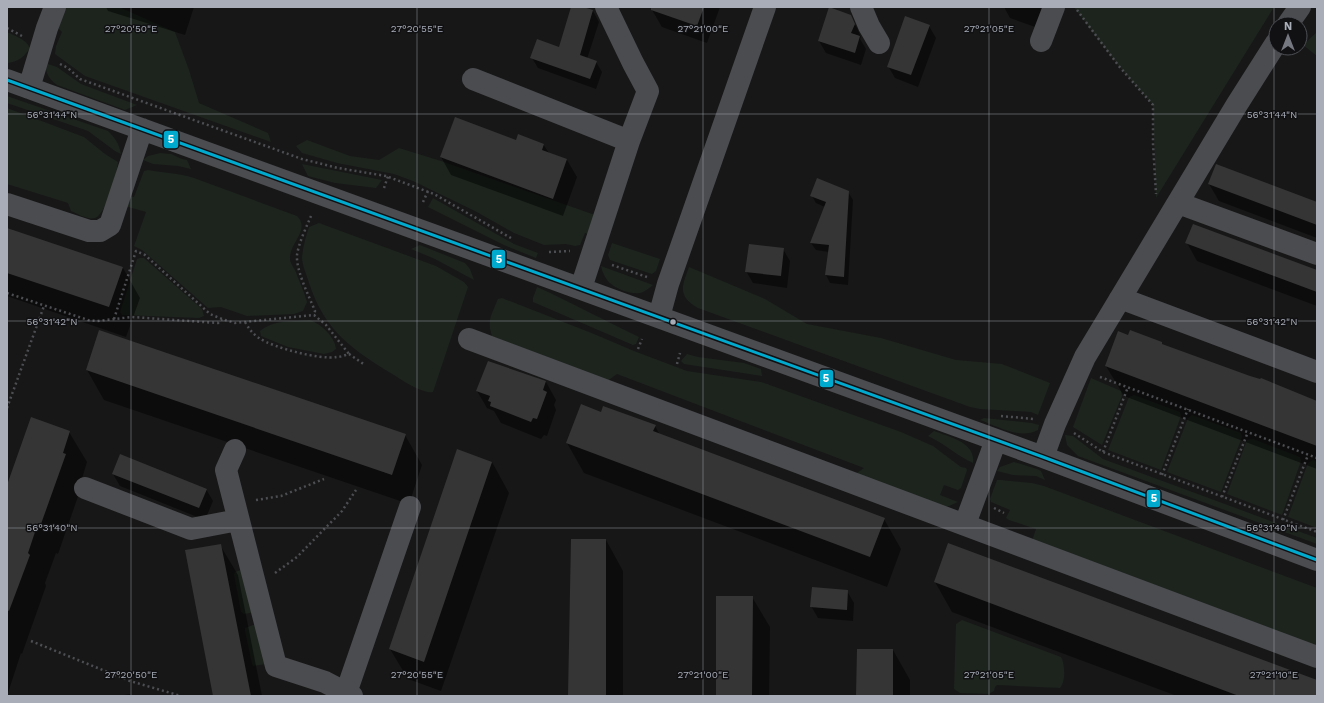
<svg xmlns="http://www.w3.org/2000/svg" width="1324" height="703" font-family="'Work Sans',sans-serif">
	<style>
		.green { fill: #1d241e }
		.shadow { fill: #0007 }
		.building { fill: #353536 }
		.lines { fill: none; stroke-linecap: round; stroke-linejoin: round }
		.path { stroke: #4d4e52; stroke-width: 2.5; stroke-dasharray: 2 3; stroke-linecap: butt }
		.minor { stroke: #4b4c50; stroke-width: 22 }
		.bus-1-casing { stroke: #111113; stroke-width: 6 }
		.bus-1 { stroke: #00a9ce; stroke-width: 3 }
		.ticks { fill: none; stroke: #a8adb8; stroke-width: 1; stroke-opacity: 0.45 }
		.bus-dot { fill: #a8adb8; stroke: #111113; stroke-width: 1.5 }
		.ticks-label { font-size: 10px; text-anchor: middle; fill: #a8adb8; stroke: #111113; stroke-width: 3; stroke-linejoin: round; paint-order: stroke }
		.line-badge { stroke: #111113; stroke-width: 1.5 }
		.badge-label { font-size: 11px; text-anchor: middle; font-weight: bold; fill: #fff }
	</style>
	<rect width="100%" height="100%" fill="#171717"/>
	<path class="green" d="M 61,7 L 119,7 L 175,32 L 189,70 L 199,103 L 268,133 L 271,142 L 85,76 L 55,54 L 56,46 L 62,32 L 55,25 Z
		M 1074,7 L 1274,7 L 1156,198 L 1153,105 L 1118,65 Z
		M 7,32 C 15,36 26,39 30,48 C 24,57 18,62 7,63 Z
		M 1317,32 L 1317,56 L 1303,45 Z
		M 45,63 L 57,67 L 81,84 L 137,105 L 125,110 L 57,85 C 49,79 46,74 45,63 Z
		M 7,96 L 108,131 C 115,138 119,143 121,154 L 115,151 L 88,131 L 7,103 Z
		M 7,108 L 84,137 L 105,154 L 118,162 C 117,172 106,215 95,218 C 88,220 78,214 71,211 L 68,203 L 7,184 Z
		M 307,140 L 350,156 L 379,160 L 399,148 L 441,161 L 595,215 L 590,235 L 585,233 L 580,245 L 575,246 L 566,244 L 544,245 L 514,233 L 475,211 L 413,181 L 394,174 L 337,163 L 302,153 L 296,146 Z
		M 160,153 L 171,154 L 182,159 L 187,160 L 191,169 L 178,166 L 153,164 L 143,160 L 148,156 Z
		M 302,164 L 382,180 L 376,188 L 335,183 L 308,176 Z
		M 148,170 C 163,173 179,173 194,178 L 297,216 C 311,230 289,243 290,259 C 290,262 293,267 295,270 C 299,281 304,291 307,302 L 303,311 L 294,314 L 247,316 L 221,307 L 208,308 L 142,250 L 134,246 L 146,212 L 125,206 L 128,196 L 134,197 L 144,171 Z
		M 433,198 L 514,244 L 538,253 L 536,258 L 504,245 L 428,207 Z
		M 319,223 L 436,266 L 464,282 L 468,287 L 433,392 C 423,394 403,381 394,375 C 353,350 325,332 309,283 C 307,275 302,266 302,257 C 303,247 306,236 309,227 Z
		M 612,243 L 660,259 L 656,271 L 652,274 L 610,260 L 608,255 Z
		M 420,245 L 465,263 L 470,269 L 474,280 L 435,259 L 411,249 Z
		M 140,258 L 144,258 L 202,309 L 204,316 L 199,318 L 122,315 L 120,312 L 121,309 L 137,259 Z
		M 601,266 L 653,285 C 649,288 645,292 640,293 C 634,294 628,292 624,291 C 611,286 604,280 601,266 Z
		M 689,267 L 765,299 L 807,324 L 881,338 L 956,360 L 1002,364 L 1050,383 L 1038,415 L 1031,412 L 980,409 L 970,407 L 698,308 C 677,296 682,286 689,267 Z
		M 537,287 C 571,302 605,321 639,337 L 636,344 L 633,345 L 533,302 L 533,298 Z
		M 502,298 L 594,334 L 634,351 L 687,371 L 761,382 L 901,432 L 933,446 L 961,467 L 966,468 L 967,470 L 961,488 L 958,490 L 944,485 L 940,495 L 958,502 L 949,506 L 944,507 L 851,477 L 864,468 L 617,374 L 606,382 L 492,336 C 487,321 491,316 497,301 L 498,299 Z
		M 310,320 C 321,324 335,337 336,349 L 332,352 L 324,354 L 288,347 L 261,336 L 260,331 C 275,319 292,322 310,320 Z
		M 687,354 L 698,357 L 744,363 L 761,369 L 762,376 L 684,364 L 681,361 Z
		M 1091,378 L 1121,391 L 1122,396 L 1102,445 L 1073,427 Z
		M 1134,395 L 1180,412 L 1181,416 L 1161,470 L 1108,450 L 1129,397 Z
		M 1192,415 L 1241,433 L 1242,437 L 1221,492 L 1167,472 L 1188,418 Z
		M 984,418 L 1032,423 L 1039,425 L 1038,430 C 1020,440 997,426 980,420 Z
		M 934,431 C 949,437 976,442 973,463 C 957,456 944,443 928,436 Z
		M 1065,435 L 1073,436 L 1103,459 L 1317,538 L 1317,544 L 1078,456 L 1067,445 Z
		M 1253,439 L 1300,457 L 1301,461 L 1282,515 L 1227,494 L 1247,440 Z
		M 1313,460 L 1317,462 L 1317,528 L 1288,517 L 1308,463 Z
		M 1014,462 L 1037,469 L 1041,471 L 1045,480 L 1036,476 L 1013,475 L 997,471 L 1000,467 Z
		M 997,480 L 1001,480 L 1032,483 L 1044,486 L 1317,588 L 1317,649 L 1032,541 L 1036,529 L 1009,520 L 1006,518 L 1010,510 L 991,502 L 990,499 Z
		M 247,568 L 256,612 L 244,614 L 241,612 L 234,575 L 235,572 Z
		M 962,620 L 1061,657 C 1065,664 1066,681 1060,688 L 997,685 L 995,687 L 994,691 L 989,694 L 960,693 L 954,689 L 956,624 Z
		M 259,623 L 267,664 L 253,666 L 252,664 L 245,631 L 245,628 Z"/>
	<path class="shadow" d="M 106,7 L 194,7 L 185,35 L 108,11 Z
		M 570,7 L 579,7 L 593,11 L 599,22 L 587,59 L 596,62 L 602,72 L 596,89 L 538,68 L 532,58 L 560,49 L 572,8 Z
		M 653,7 L 720,7 L 707,43 L 662,27 L 652,10 Z
		M 1004,7 L 1050,7 L 1041,29 L 1010,18 Z
		M 850,16 L 857,28 L 861,37 L 860,39 L 866,49 L 861,65 L 826,53 L 819,41 Z
		M 929,26 L 936,38 L 918,87 L 895,78 L 888,66 Z
		M 455,118 L 516,141 L 543,144 L 549,153 L 567,160 L 577,177 L 563,216 L 451,175 L 441,157 Z
		M 1209,184 L 1317,203 L 1317,238 L 1219,201 Z
		M 848,192 L 853,200 L 848,285 L 830,283 L 826,275 L 829,252 L 816,250 L 811,243 L 825,207 L 816,203 L 812,196 Z
		M 7,229 L 123,268 L 140,298 L 126,337 L 7,296 Z
		M 1187,243 L 1317,271 L 1317,306 L 1197,261 Z
		M 783,249 L 790,261 L 787,288 L 753,283 L 746,271 Z
		M 1129,336 L 1163,345 L 1317,402 L 1317,469 L 1124,396 L 1106,366 Z
		M 87,370 L 405,435 L 422,465 L 409,504 L 104,400 Z
		M 546,382 L 556,400 L 554,405 L 556,410 L 547,436 L 544,435 L 541,439 L 501,423 L 494,411 L 487,408 L 477,391 Z
		M 602,413 L 655,426 L 660,435 L 884,519 L 901,549 L 887,587 L 584,473 L 567,443 Z
		M 69,432 L 87,462 L 81,482 L 82,485 L 58,554 L 56,553 L 45,583 L 46,586 L 22,654 L 21,653 L 7,696 L 7,488 Z
		M 492,462 L 509,493 L 441,691 L 408,679 L 390,649 Z
		M 113,474 L 206,489 L 213,501 L 205,520 L 120,486 Z
		M 606,540 L 623,571 L 623,696 L 569,696 Z
		M 220,545 L 238,575 L 262,696 L 214,696 Z
		M 935,582 L 1317,681 L 1317,696 L 1177,696 L 952,612 Z
		M 847,591 L 854,603 L 853,621 L 818,618 L 811,606 Z
		M 752,597 L 770,627 L 769,696 L 717,696 Z
		M 893,650 L 910,680 L 910,696 L 857,696 Z
		M 130,694 L 131,696 L 118,696 Z"/>
	<path class="building" d="M 571,7 L 583,7 L 593,10 L 580,55 L 597,61 L 590,79 L 530,58 L 537,39 L 559,47 Z
		M 651,7 L 704,7 L 697,26 L 651,10 Z
		M 829,7 L 851,15 L 855,24 L 851,33 L 860,36 L 855,53 L 818,41 Z
		M 905,16 L 930,25 L 911,75 L 887,67 Z
		M 455,117 L 516,140 L 518,134 L 544,144 L 542,150 L 567,159 L 553,199 L 440,157 Z
		M 1216,164 L 1317,202 L 1317,225 L 1208,184 Z
		M 817,178 L 849,191 L 844,277 L 825,275 L 829,245 L 810,243 L 826,202 L 810,196 Z
		M 1193,224 L 1317,270 L 1317,292 L 1185,243 Z
		M 7,228 L 123,267 L 109,307 L 7,273 Z
		M 749,244 L 784,248 L 781,276 L 745,272 Z
		M 99,330 L 406,434 L 392,475 L 86,370 Z
		M 1130,330 L 1162,342 L 1162,344 L 1250,376 L 1260,379 L 1261,378 L 1317,401 L 1317,446 L 1105,366 L 1118,331 L 1128,335 Z
		M 488,361 L 546,381 L 543,390 L 547,392 L 537,419 L 533,418 L 531,422 L 490,406 L 491,402 L 488,401 L 490,396 L 476,391 Z
		M 581,404 L 601,412 L 603,406 L 656,425 L 653,431 L 885,518 L 870,557 L 566,443 Z
		M 31,417 L 70,431 L 63,453 L 66,454 L 41,524 L 38,523 L 28,553 L 30,555 L 9,611 L 7,610 L 7,485 Z
		M 457,449 L 492,462 L 424,662 L 389,649 Z
		M 120,454 L 207,489 L 199,508 L 112,474 Z
		M 571,539 L 606,539 L 606,696 L 568,696 Z
		M 948,543 L 1317,680 L 1317,696 L 1239,696 L 934,582 Z
		M 221,544 L 251,696 L 213,696 L 185,550 Z
		M 812,587 L 848,590 L 847,610 L 810,607 Z
		M 716,596 L 753,596 L 752,696 L 716,696 Z
		M 857,649 L 893,649 L 893,696 L 856,696 Z"/>
	<g class="lines">
		<path class="path" d="M 1077,10 L 1118,65 L 1153,105 L 1153,144 L 1156,194
			M 7,28 L 22,36
			M 60,64 L 68,68 L 80,79 L 302,159 L 338,168 L 386,176 L 434,194 L 511,238
			M 384,188 L 388,176
			M 423,202 L 428,191
			M 311,216 C 306,228 299,242 297,255 C 296,271 309,296 315,311 L 314,315
			M 549,252 L 570,251
			M 612,265 L 647,277
			M 7,293 L 88,320 L 97,321 L 132,317 L 218,323 L 222,319
			M 114,319 L 136,251 L 145,255 L 210,314 L 222,319 L 235,323 L 245,322 L 314,315 L 326,325 L 349,354
			M 245,322 C 249,329 253,334 259,338 C 274,348 320,360 337,357 C 341,357 345,355 349,354 L 365,365
			M 638,349 L 642,339
			M 677,364 L 680,353
			M 1100,377 L 1317,458
			M 7,408 L 44,306
			M 1001,416 L 1034,419
			M 1074,433 L 1103,452 L 1317,532
			M 1103,452 L 1128,387
			M 1162,475 L 1188,409
			M 1222,497 L 1248,432
			M 256,500 L 281,496 L 324,479
			M 994,508 L 1004,513
			M 1283,520 L 1308,455
			M 275,573 L 297,557 L 342,511 L 356,490
			M 31,641 L 130,681 L 181,696"/>
		<path class="minor" d="M 861,7 L 869,26 L 879,43
			M 1288,24 L 1300,7
			M 1041,41 L 1054,7
			M 473,79 L 629,141
			M 7,80 L 1043,457 L 1317,560
			M 29,88 L 47,28 L 55,7
			M 1178,203 L 1317,254
			M 7,204 L 89,231 L 100,231 L 110,225 L 142,129
			M 581,288 L 629,141 L 648,91 L 633,63 L 606,7
			M 1120,298 L 1317,372
			M 659,317 L 668,284 L 765,7
			M 469,339 L 1317,657
			M 235,450 L 226,470 L 276,666 L 325,682 L 346,693
			M 1043,457 L 1055,424 L 1085,357 L 1236,106 L 1276,43
			M 85,488 L 191,529 L 238,520
			M 965,524 L 996,440
			M 352,696 L 346,693 L 410,507"/>
		<defs>
			<path id="bus-1" d="M 7,80 L 1043,457 L 1317,560"/>
		</defs>
		<use href="#bus-1" class="bus-1-casing"/>
		<use href="#bus-1" class="bus-1"/>
	</g>
	<path class="ticks" d="M 131,7 L 131,696M 417,7 L 417,696M 703,7 L 703,696M 989,7 L 989,696M 1274,7 L 1274,696M 7,114 L 1317,114M 7,321 L 1317,321M 7,528 L 1317,528"/>
	<circle class="bus-dot" cx="673" cy="322" r="3.5"/>
	<g class="ticks-label">
		<text x="131" y="32">27°20'50"E</text>
		<text x="417" y="32">27°20'55"E</text>
		<text x="703" y="32">27°21'00"E</text>
		<text x="989" y="32">27°21'05"E</text>
		<text x="52" y="118">56°31'44"N</text>
		<text x="1272" y="118">56°31'44"N</text>
		<text x="52" y="325">56°31'42"N</text>
		<text x="1272" y="325">56°31'42"N</text>
		<text x="52" y="531">56°31'40"N</text>
		<text x="1272" y="531">56°31'40"N</text>
		<text x="131" y="678">27°20'50"E</text>
		<text x="417" y="678">27°20'55"E</text>
		<text x="703" y="678">27°21'00"E</text>
		<text x="989" y="678">27°21'05"E</text>
		<text x="1274" y="678">27°21'10"E</text>
	</g>
	<g class="line-badge">
		<rect x="163" y="130" width="16" height="19" rx="4" fill="#00a9ce"/>
		<rect x="491" y="249" width="15" height="20" rx="4" fill="#00a9ce"/>
		<rect x="819" y="369" width="15" height="19" rx="4" fill="#00a9ce"/>
		<rect x="1146" y="489" width="15" height="19" rx="4" fill="#00a9ce"/>
	</g>
	<g class="badge-label">
		<text x="171" y="143">5</text>
		<text x="499" y="263">5</text>
		<text x="826" y="382">5</text>
		<text x="1154" y="502">5</text>
	</g>
	<rect width="1324" height="703" fill="none" stroke="#a8adb8" stroke-width="16"/>
	<g transform="translate(1288 36)"><circle r="19" fill="#111113" stroke="#4d4f55"/>
	<path d="M0-3L7 15L0 10L-7 15Z" fill="#757880"/>
	<text y="-6" font-size="11" font-weight="bold" text-anchor="middle" fill="#a8adb8">N</text>
	</g>
</svg>
